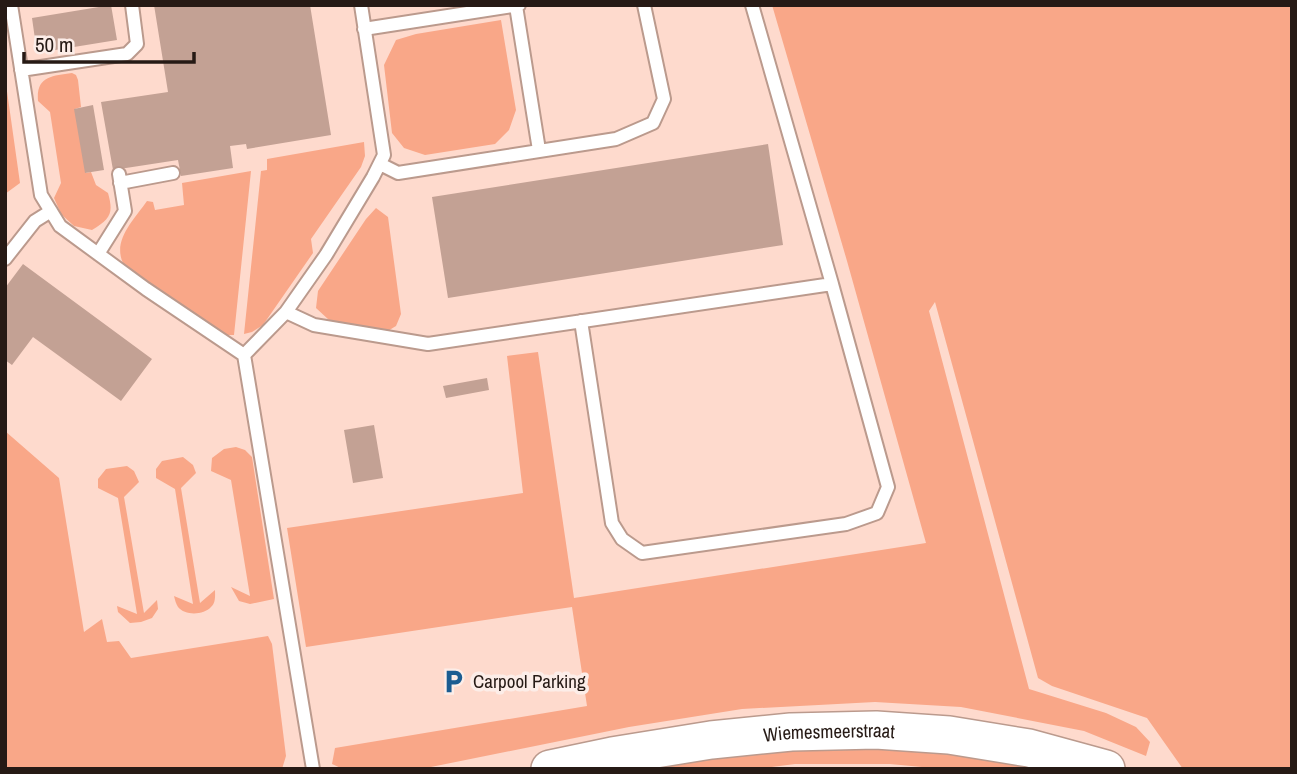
<svg xmlns="http://www.w3.org/2000/svg" width="1297" height="774" font-family="'Archivo Narrow',sans-serif">
	<style>
		.green { fill: #f9a788 }
		.building { fill: #c3a194 }
		.lines { fill: none; stroke-linecap: round; stroke-linejoin: round }
		.service-casing { stroke: #bb9a8d; stroke-width: 16 }
		.secondary-casing { stroke: #bb9a8d; stroke-width: 40 }
		.service { stroke: #fff; stroke-width: 12 }
		.secondary { stroke: #fff; stroke-width: 37 }
		.labels { text-anchor: middle; dominant-baseline: central; stroke-width: 7; stroke-linejoin: round; paint-order: stroke }
		.poi-label { font-size: 19px; fill: #261a15; stroke: #fcede8; text-anchor: start }
		.street-label { font-size: 19px; fill: #261a15; stroke: #fcede8 }
	</style>
	<rect width="100%" height="100%" fill="#fedacd"/>
	<path class="green" d="M 772,5 L 1292,5 L 1292,769 L 1183,769 L 1147,718 L 1052,686 L 1038,678 L 935,302 L 929,311 L 1029,689 L 1106,713 L 1136,727 L 1150,742 L 1146,756 L 1084,731 L 961,707 L 875,702 L 742,709 L 629,727 L 421,769 L 343,769 L 332,764 L 335,748 L 587,706 L 572,607 L 306,647 L 287,528 L 523,493 L 507,356 L 538,352 L 574,598 L 926,543 L 847,261 Z
		M 501,20 L 516,110 L 509,130 L 495,144 L 425,155 L 404,148 L 392,133 L 384,65 L 396,40 L 416,34 Z
		M 72,73 L 76,75 L 78,80 L 81,107 L 75,109 L 86,173 L 91,172 L 96,185 L 108,193 C 114,214 110,219 92,230 L 74,226 L 61,214 L 54,198 L 61,183 L 50,112 L 38,101 C 36,76 52,76 72,73 Z
		M 5,77 L 20,183 L 5,194 Z
		M 364,142 L 365,156 L 361,167 L 311,239 L 313,253 L 263,325 L 252,332 L 244,334 L 261,171 L 267,170 L 267,159 Z
		M 251,171 L 234,335 L 225,335 L 124,265 C 111,241 134,220 147,201 L 153,202 L 155,210 L 184,205 L 182,183 Z
		M 376,208 L 388,217 L 401,314 L 396,326 L 386,332 L 329,320 L 316,308 L 318,291 L 366,219 Z
		M 5,431 L 59,478 L 84,632 L 102,619 L 107,642 L 119,641 L 131,658 L 268,636 L 272,644 L 286,756 L 282,769 L 5,769 Z
		M 236,447 L 245,450 L 252,457 L 274,599 L 250,604 L 239,601 L 231,587 L 250,596 L 231,480 L 211,471 L 212,458 L 224,449 Z
		M 183,457 L 193,465 L 196,473 L 181,488 L 200,603 L 215,590 C 215,595 216,603 211,607 C 204,615 185,616 178,607 C 176,604 175,600 174,596 L 193,604 L 175,489 L 156,478 L 156,469 L 162,461 Z
		M 127,466 L 134,471 L 139,482 L 124,497 L 144,613 L 157,600 L 158,609 L 152,618 L 141,622 L 130,623 L 118,612 L 117,606 L 137,614 L 118,498 L 98,488 L 98,479 L 106,469 Z
		M 811,746 L 951,751 L 1041,769 L 943,769 L 890,764 L 795,764 L 757,769 L 636,769 L 766,749 Z"/>
	<path class="building" d="M 111,5 L 117,40 L 37,53 L 32,18 Z
		M 154,5 L 310,5 L 331,135 L 247,149 L 246,144 L 230,146 L 233,168 L 181,176 L 178,160 L 113,170 L 101,102 L 168,92 Z
		M 93,105 L 104,170 L 85,173 L 74,109 Z
		M 768,144 L 783,245 L 448,298 L 432,197 Z
		M 23,264 L 152,359 L 121,401 L 33,337 L 12,365 L 5,360 L 5,288 Z
		M 487,378 L 489,390 L 446,398 L 443,386 Z
		M 374,425 L 383,478 L 353,483 L 344,430 Z"/>
	<g class="lines">
		<defs>
			<path id="service" d="M 11,5 L 41,195 L 60,226 L 146,289 L 244,355 L 313,769
				M 752,5 L 832,284
				M 516,6 L 539,150
				M 364,29 L 519,5
				M 21,70 L 127,54 L 137,44 L 132,5
				M 380,164 L 398,173 L 616,139 L 653,123 L 664,99 L 644,5
				M 120,183 L 173,173
				M 98,254 L 125,211 L 119,174
				M 5,259 L 35,221 L 51,211
				M 286,312 L 314,325 L 428,344 L 832,284 L 888,487 L 877,513 L 846,524 L 642,553 L 622,539 L 612,523 L 581,321
				M 244,355 L 286,312 L 326,255 L 373,177 L 384,155 L 361,5"/>
			<g id="secondary">
				<path id="s1" d="M 550,769 L 612,756 L 711,740 L 791,732 L 876,730 L 949,735 L 1029,748 L 1106,769"/>
			</g>
		</defs>
		<use href="#service" class="service-casing"/>
		<use href="#secondary" class="secondary-casing"/>
		<use href="#service" class="service"/>
		<use href="#secondary" class="secondary"/>
	</g>
	<defs>
		<symbol id="parking-bare" viewBox="-9 -9 18 18"><path d="M-3.5-5.5H1a3.5 3.5 0 0 1 0 7H-1V5.5H-3.5ZM-1-3.4V-.6H.8a1.4 1.4 0 0 0 0-2.8Z" fill="#1b5c91" stroke="#fcede8" stroke-width="2.5" paint-order="stroke"/></symbol>
	</defs>
	<g fill-rule="evenodd">
		<use href="#parking-bare" x="436" y="664" width="35" height="35"/>
	</g>
	<g class="labels">
		<g class="poi-label">
			<text x="473" y="681">Carpool Parking</text>
		</g>
		<g class="street-label">
			<text stroke="none"><textPath href="#s1" startOffset="282">Wiemesmeerstraat</textPath></text>
		</g>
	</g>
	<rect width="1297" height="774" fill="none" stroke="#261a15" stroke-width="14"/>
	<path d="M24 52v10h170v-10" fill="none" stroke="#261a15" stroke-width="3.5"/>
	<text x="35" y="52" font-size="21" fill="#261a15" stroke="#fcede8" stroke-width="5" paint-order="stroke">50 m</text>
</svg>
